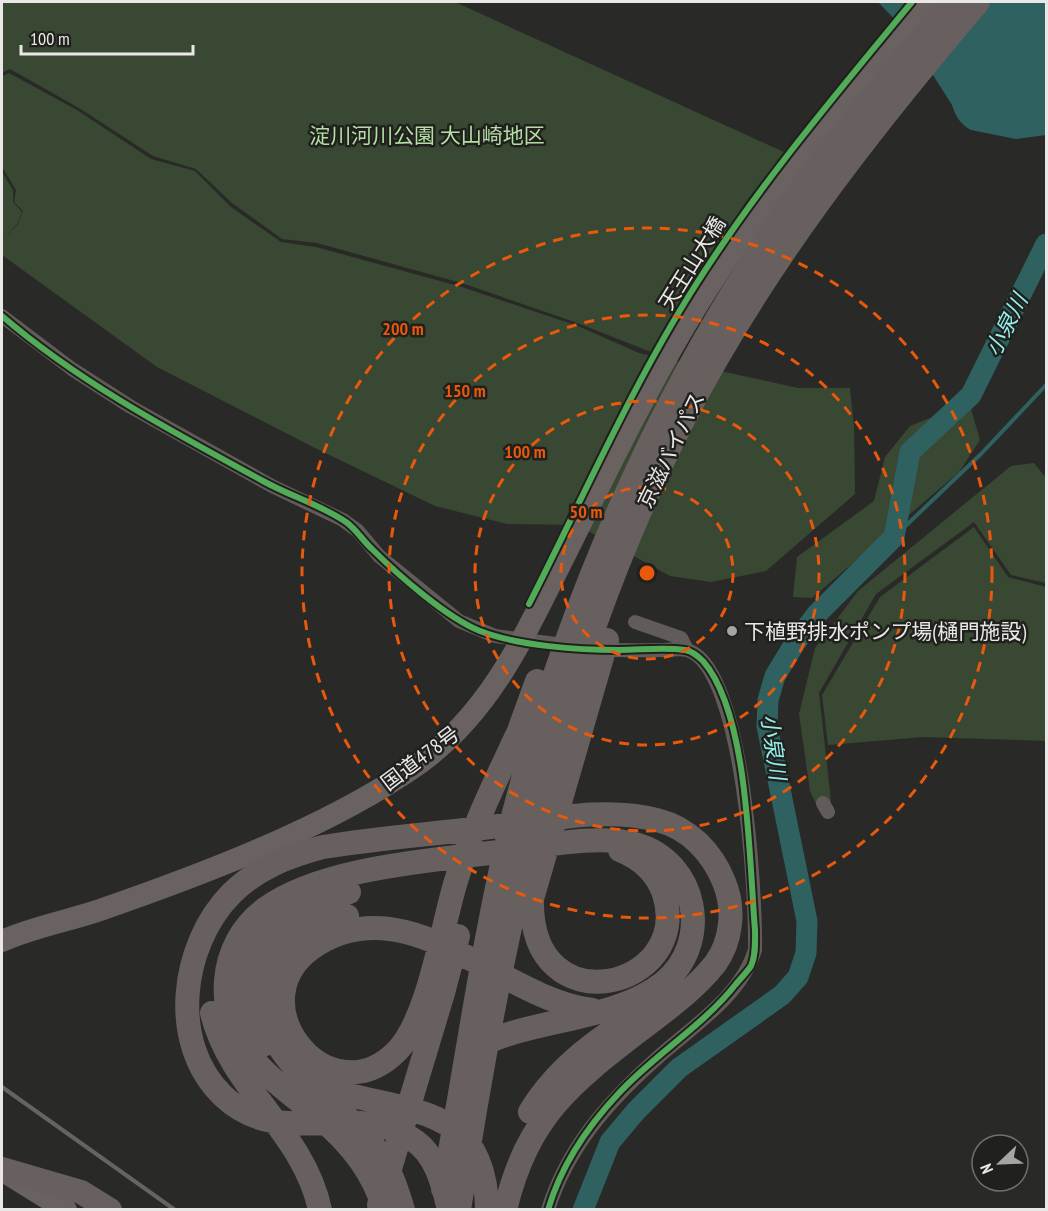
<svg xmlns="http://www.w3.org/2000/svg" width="1048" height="1211" font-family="'PT Sans Narrow','Noto Sans JP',sans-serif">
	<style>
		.green { fill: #394832 }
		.water { fill: #2e6160 }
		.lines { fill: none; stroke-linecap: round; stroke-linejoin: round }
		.stream { stroke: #2e6160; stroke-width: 4 }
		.river { stroke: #2e6160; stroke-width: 21 }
		.minor { stroke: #615b59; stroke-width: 14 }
		.trunk { stroke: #696261; stroke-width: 22 }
		.motorway { stroke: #68605f; stroke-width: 24 }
		.rail { stroke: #656463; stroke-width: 4 }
		.cycleway-casing { stroke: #20201d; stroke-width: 10 }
		.cycleway { stroke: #51ab58; stroke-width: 6 }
		.ring { fill: none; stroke: #e8590c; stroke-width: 3; stroke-dasharray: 10 8 }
		.poi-dot { fill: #a6a5a4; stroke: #20201d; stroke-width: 2 }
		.labels { text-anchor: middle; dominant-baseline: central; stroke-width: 5; stroke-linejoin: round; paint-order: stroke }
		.park-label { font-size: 21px; fill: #b5dea5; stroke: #20201d }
		.street-label { font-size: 21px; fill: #e9e8e7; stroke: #20201d }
		.poi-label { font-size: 21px; fill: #e9e8e7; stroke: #20201d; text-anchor: start }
		.water-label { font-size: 22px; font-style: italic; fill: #94f1f0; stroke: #20201d }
		.centre { fill: #e8590c; stroke: #20201d; stroke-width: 3 }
		.ring-label { font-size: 18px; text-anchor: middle; font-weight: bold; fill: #e8590c; stroke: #20201d; stroke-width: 5; stroke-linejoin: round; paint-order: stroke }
	</style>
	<rect width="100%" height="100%" fill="#292928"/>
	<path class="green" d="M 2,2 L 455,2 L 784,152 L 745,203 L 651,352 L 580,324 L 465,284 L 317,243 L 282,239 L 232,203 L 196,169 L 153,156 L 79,108 L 10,69 L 2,73 Z
		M 9,73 L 77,110 L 151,159 L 195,171 L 231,207 L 281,242 L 316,247 L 462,287 L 578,326 L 639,353 L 798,388 L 850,388 L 854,426 L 855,494 L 766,571 L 711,582 L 670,576 L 577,525 L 507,524 L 435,506 L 315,448 L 157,367 L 2,255 L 2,172 L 13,190 L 13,202 L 22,212 L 18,223 L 3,240 L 18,224 L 23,211 L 14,202 L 16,190 L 2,167 L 2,76 Z
		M 971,409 L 980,440 L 959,472 L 812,598 L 793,597 L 797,557 L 874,501 L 885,457 L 910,426 L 948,411 Z
		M 1034,463 L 1046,478 L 1046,583 L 1011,575 L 974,522 L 876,594 L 819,693 L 831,801 L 820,813 L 810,791 L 799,714 L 815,648 L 858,591 L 1011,466 Z
		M 974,527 L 1008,577 L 1046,587 L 1046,741 L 923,737 L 828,745 L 822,695 L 880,597 Z"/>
	<path class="water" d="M 878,2 L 1046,2 L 1046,135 L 1016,139 L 971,130 C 960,124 956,117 952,105 L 903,28 Z"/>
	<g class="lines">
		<path class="stream" d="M 894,537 L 981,454 L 1046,385"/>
		<path class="river" d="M 583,1210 L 610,1142 L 636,1111 L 679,1068 L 782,995 L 798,977 L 806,953 L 807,921 L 767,726 L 768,700 L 775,676 L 795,643 L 816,615 L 894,537 L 910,452 L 971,395 L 1046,244"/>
		<path class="minor" d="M 2,316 L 72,369 L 131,407 L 272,486 L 343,520 L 358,531 L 379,556 L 459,621 L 495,636 L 572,646
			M 635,622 L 681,638 L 687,650
			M 823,803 L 828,812
			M 548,1210 C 567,1148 608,1102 655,1060 C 690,1028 741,997 755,950 C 756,898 744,666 687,650 C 681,648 671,650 664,650 C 642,650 621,651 600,649"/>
		<path class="trunk" d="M 2,941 C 33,927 68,921 100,910 C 204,874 331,826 420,763 C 494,709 528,628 568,549 C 605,475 641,400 683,329 C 752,211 839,106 926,2
			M 11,1176 L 66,1210"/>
		<path class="motorway" d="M 607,640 L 532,899 C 529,1029 694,989 664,894 C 657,873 640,858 620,850
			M 517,735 C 495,782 471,831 456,881 C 442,926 429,1018 397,1051 C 327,1122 230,997 318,944 C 411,887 502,999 592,1010
			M 512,750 L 537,681
			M 347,916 C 317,922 288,937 275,966 C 237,1050 330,1089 372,1144 C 388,1163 396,1186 403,1210
			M 212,1013 C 230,1088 304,1132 320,1210
			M 263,1045 C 234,1001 248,942 292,914 C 310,903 329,898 349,892
			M 318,1086 C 395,1114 486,1097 487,1210
			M 530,1112 C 559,1064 604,1035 650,1005
			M 2,1169 L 81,1192 L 110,1210
			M 443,1189 C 467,1064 483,937 514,813 C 569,599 662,389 788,208 C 838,136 896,68 953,2
			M 379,1205 L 443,993 L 458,936
			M 384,1210 C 374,1172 349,1142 320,1118 C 275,1080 221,1049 226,981 C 228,952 242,926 265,909 C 322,867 437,860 506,851 C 543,846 599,834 635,844 C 698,861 713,943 663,983 C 613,1022 534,1017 477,1047
			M 449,1210 C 443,1184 436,1154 412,1139 C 355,1100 281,1151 223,1096 C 168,1043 181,945 231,894 C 257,868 289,856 323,847 C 378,838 434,834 490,827 C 543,821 603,806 657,820 C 689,828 712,852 724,882 C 735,908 732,941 715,964 C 695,989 669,1008 644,1027 C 571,1083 528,1115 505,1210
			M 459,1210 C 500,940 556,669 681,424 C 761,268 866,134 978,2"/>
		<path class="rail" d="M 2,1087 L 175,1210"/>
		<defs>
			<path id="cycleway" d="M 2,316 C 80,383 173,432 263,481 C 290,496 321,505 346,522 C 357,530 362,540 372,549 C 398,575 447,618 480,631 C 519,646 578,650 619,650 C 640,650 664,647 685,650 C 691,651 699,657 703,661 C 749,714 749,860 755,930 C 755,942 756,955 751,966 C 747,972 741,978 736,984 C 703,1026 655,1054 619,1093 C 587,1127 561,1165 548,1210
				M 529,604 C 583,498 631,387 695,286 C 759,185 836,94 912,2"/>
		</defs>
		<use href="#cycleway" class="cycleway-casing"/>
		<use href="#cycleway" class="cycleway"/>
	</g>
	<g class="ring">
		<circle cx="647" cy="573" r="86"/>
		<circle cx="647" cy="573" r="172"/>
		<circle cx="647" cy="573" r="258"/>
		<circle cx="647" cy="573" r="345"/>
	</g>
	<circle class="poi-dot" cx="732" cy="631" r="6"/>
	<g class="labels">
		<g class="park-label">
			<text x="427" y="135">淀川河川公園 大山崎地区</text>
		</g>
		<g class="street-label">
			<text transform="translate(692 263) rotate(-58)">天王山大橋</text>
			<text transform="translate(671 450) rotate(-64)">京滋バイパス</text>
			<text transform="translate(420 758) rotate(-37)">国道478号</text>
		</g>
		<g class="poi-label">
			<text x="744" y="631">下植野排水ポンプ場(樋門施設)</text>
		</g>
		<g class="water-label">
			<text transform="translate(1006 325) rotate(-63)">小泉川</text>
			<text transform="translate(774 747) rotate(82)">小泉川</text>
		</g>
	</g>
	<circle cx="647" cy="573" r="9" class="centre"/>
	<g class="ring-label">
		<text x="403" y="335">200 m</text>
		<text x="465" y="397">150 m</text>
		<text x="525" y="458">100 m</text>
		<text x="586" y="518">50 m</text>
	</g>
	<rect width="1048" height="1211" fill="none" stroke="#e9e8e7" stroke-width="6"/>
	<g transform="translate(1000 1163) rotate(247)"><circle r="28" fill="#20201d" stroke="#70706e" stroke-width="1.5"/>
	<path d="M0-4.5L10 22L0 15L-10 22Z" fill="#a6a5a4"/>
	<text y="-9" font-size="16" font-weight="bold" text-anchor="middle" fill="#e9e8e7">N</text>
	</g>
	<path d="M21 45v9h172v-9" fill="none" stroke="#e9e8e7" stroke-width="3"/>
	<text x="30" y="45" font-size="18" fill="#e9e8e7" stroke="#20201d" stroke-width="4.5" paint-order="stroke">100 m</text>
</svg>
